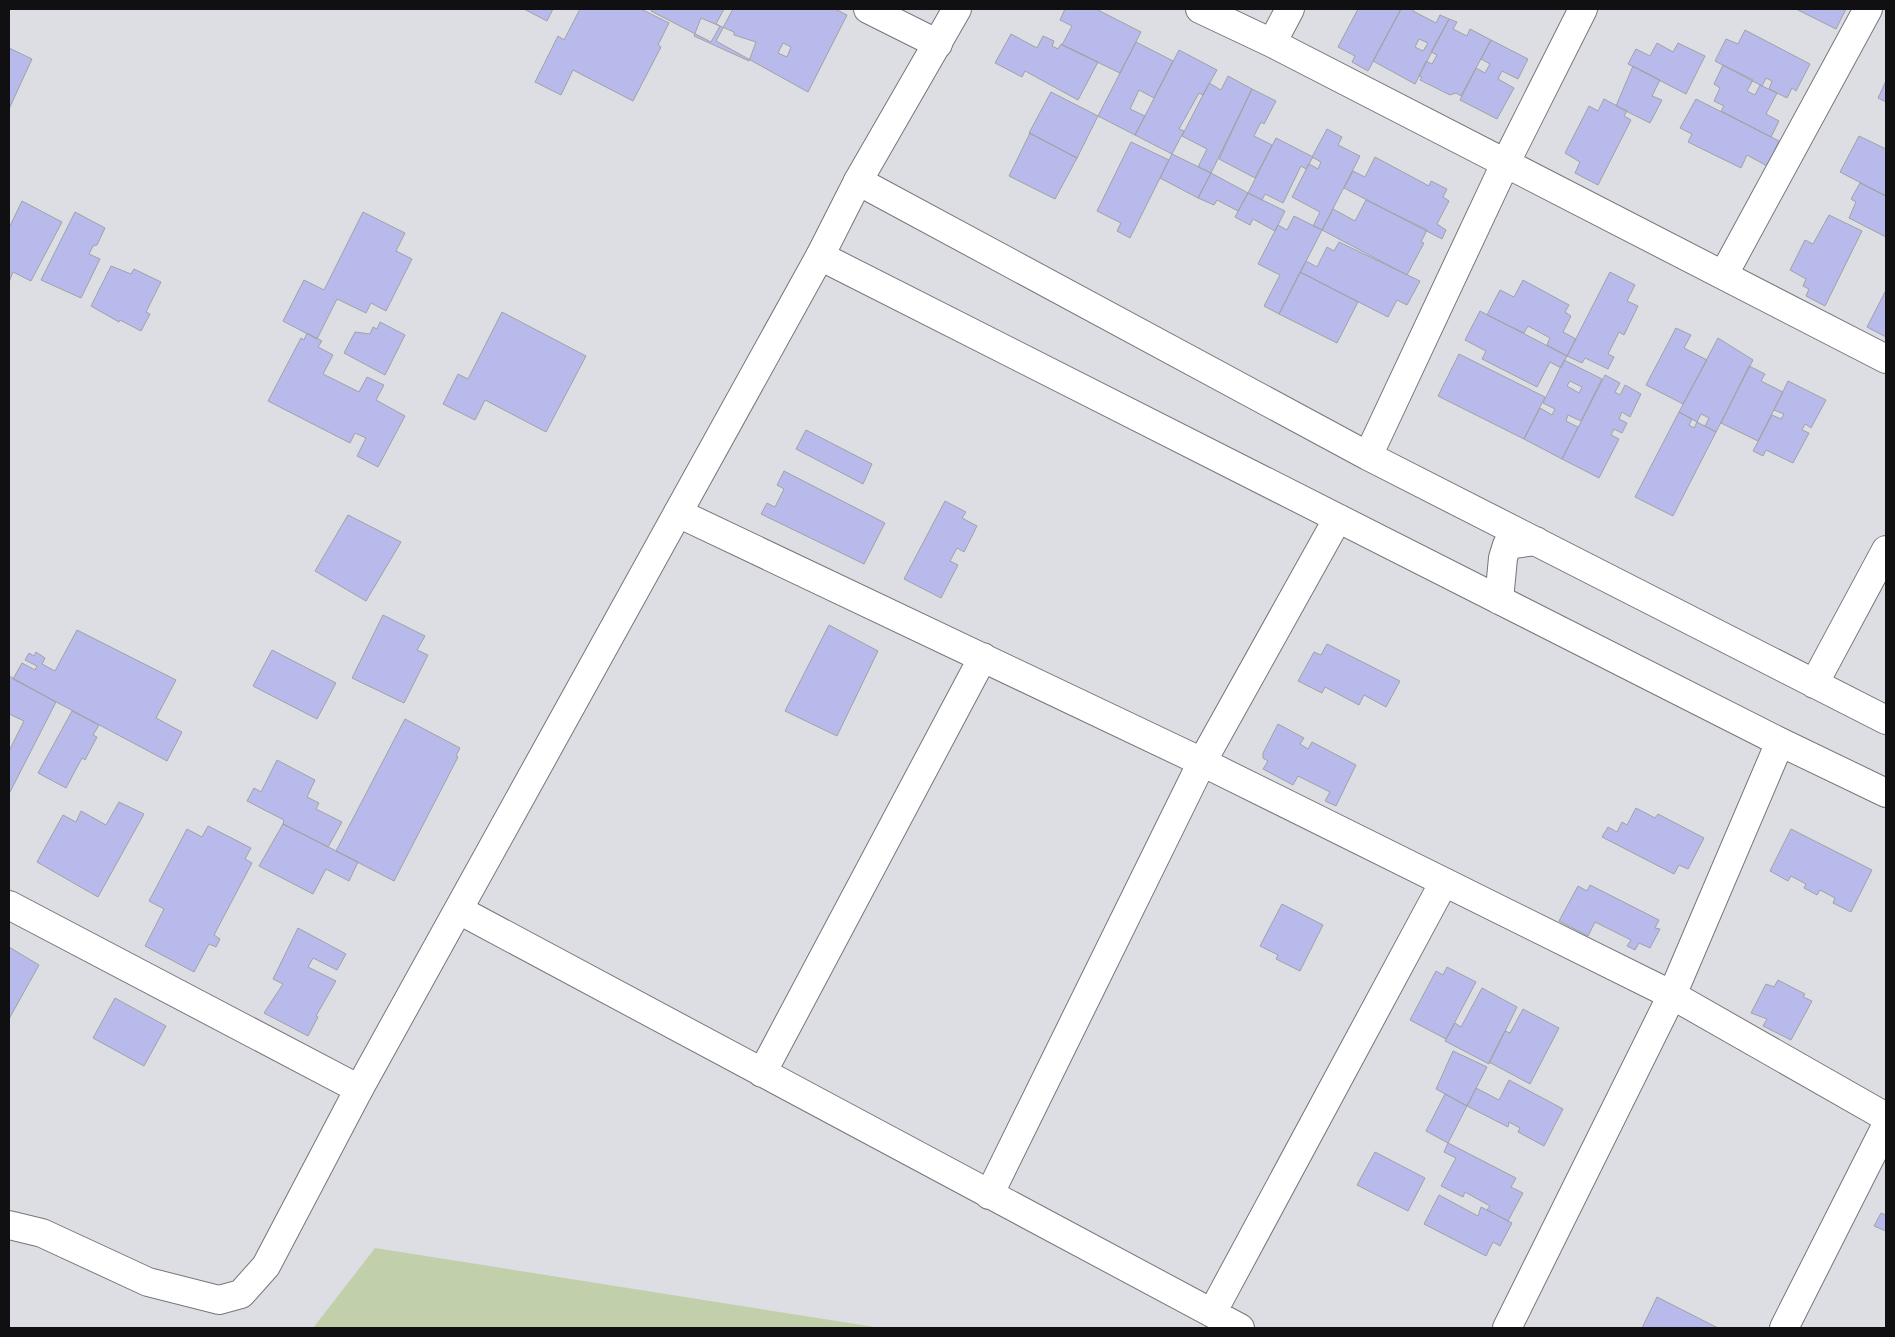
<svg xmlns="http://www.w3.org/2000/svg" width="1895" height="1337" font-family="'Times New Roman',serif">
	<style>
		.green { fill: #c1d0ab }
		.building { fill: #b7baeb; stroke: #a1a2a6; fill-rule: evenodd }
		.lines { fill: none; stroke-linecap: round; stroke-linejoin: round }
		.minor-casing { stroke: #76767b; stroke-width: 30 }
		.tertiary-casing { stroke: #76767b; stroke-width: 30 }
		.minor { stroke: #fff; stroke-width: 28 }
		.tertiary { stroke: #fff; stroke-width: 28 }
	</style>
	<rect width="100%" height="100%" fill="#dddee3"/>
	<path class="green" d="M 375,1248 L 881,1328 L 313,1328 Z"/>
	<path class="building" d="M 524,9 L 553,9 L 547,21 Z
		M 580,9 L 641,9 L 669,23 L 658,45 L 661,47 L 633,101 L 573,70 L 561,95 L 535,82 L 558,36 L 564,40 Z
		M 652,9 L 724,9 L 716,24 L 720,26 L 711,42 L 651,11 Z
		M 733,9 L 835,9 L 847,15 L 808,92 L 716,41 ZM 783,43 L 791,47 L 787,57 L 778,53 Z
		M 1065,9 L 1096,9 L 1141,32 L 1120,73 L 1062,45 L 1072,26 L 1060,20 Z
		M 1358,9 L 1401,9 L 1368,71 L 1352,62 L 1355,56 L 1338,47 Z
		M 1401,9 L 1414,9 L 1413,11 L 1436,23 L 1440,15 L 1449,19 L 1415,84 L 1373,61 ZM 1419,39 L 1428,43 L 1423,51 L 1415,47 Z
		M 1796,9 L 1846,9 L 1836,29 Z
		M 701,18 L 734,32 L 734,35 L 756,42 L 749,61 L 694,36 Z
		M 1449,19 L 1457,22 L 1453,29 L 1467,36 L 1470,29 L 1491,40 L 1461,96 L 1456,93 L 1450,95 L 1420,80 L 1422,77 L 1419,76 L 1426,61 L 1432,64 L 1437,55 L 1431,52 Z
		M 1745,30 L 1810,64 L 1796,91 L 1792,88 L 1787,98 L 1769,89 L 1772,81 L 1766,78 L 1762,86 L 1715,61 L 1726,39 L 1738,44 Z
		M 1011,34 L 1037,48 L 1043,36 L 1054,41 L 1052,46 L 1058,49 L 1061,44 L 1098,62 L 1078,100 L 1025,71 L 1022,77 L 995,63 Z
		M 1491,40 L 1528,59 L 1518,79 L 1502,71 L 1498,79 L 1514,88 L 1497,119 L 1460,100 L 1476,68 L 1485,73 L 1490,64 L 1481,59 Z
		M 1136,42 L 1173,61 L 1154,98 L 1139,90 L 1130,109 L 1145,116 L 1135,135 L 1098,116 Z
		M 1657,43 L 1673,52 L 1678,43 L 1705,56 L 1686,94 L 1628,64 L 1636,49 L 1650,56 Z
		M 9,48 L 32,59 L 9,109 Z
		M 1179,50 L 1217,70 L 1203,95 L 1199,93 L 1179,129 L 1184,131 L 1172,154 L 1135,135 Z
		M 1723,65 L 1753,80 L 1747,91 L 1755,95 L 1760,85 L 1777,93 L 1766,114 L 1779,121 L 1771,137 L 1721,111 L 1724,106 L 1714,101 L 1720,88 L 1714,84 Z
		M 1633,66 L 1660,80 L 1652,96 L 1662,100 L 1650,123 L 1616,106 Z
		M 1228,76 L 1252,89 L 1211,173 L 1198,167 L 1207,149 L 1182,136 L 1209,83 L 1221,90 Z
		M 1886,81 L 1886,102 L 1878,98 Z
		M 1252,89 L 1276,101 L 1264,124 L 1261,122 L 1254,136 L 1272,145 L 1255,178 L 1219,159 Z
		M 1051,92 L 1098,116 L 1077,158 L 1029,133 Z
		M 1604,99 L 1627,111 L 1624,116 L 1631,120 L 1598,185 L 1575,173 L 1580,162 L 1565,153 L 1589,106 L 1598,111 Z
		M 1696,99 L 1779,141 L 1767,166 L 1747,155 L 1741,168 L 1688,142 L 1692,134 L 1680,128 Z
		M 1327,129 L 1342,137 L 1338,145 L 1360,156 L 1322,230 L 1313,226 L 1320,212 L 1292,197 L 1309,164 L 1318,169 L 1321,162 L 1312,157 Z
		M 1030,133 L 1077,158 L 1055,199 L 1009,176 Z
		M 1859,136 L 1886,149 L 1886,196 L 1840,172 Z
		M 1276,138 L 1313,157 L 1306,169 L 1301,166 L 1283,203 L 1265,194 L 1262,200 L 1248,193 Z
		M 1131,142 L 1169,160 L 1130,238 L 1117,231 L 1121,223 L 1097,211 Z
		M 1172,154 L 1211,173 L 1198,198 L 1160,178 Z
		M 1375,157 L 1429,186 L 1431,181 L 1447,189 L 1443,197 L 1449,201 L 1437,224 L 1446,230 L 1442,239 L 1344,188 L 1353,171 L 1365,177 Z
		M 1211,173 L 1248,193 L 1238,211 L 1217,200 L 1214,205 L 1198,198 Z
		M 1860,183 L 1886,196 L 1886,237 L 1849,218 L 1856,202 L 1851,199 Z
		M 1248,193 L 1285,211 L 1275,231 L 1253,219 L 1250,225 L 1235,217 Z
		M 1366,200 L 1427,230 L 1421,242 L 1424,243 L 1407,275 L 1322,230 L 1333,209 L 1355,221 Z
		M 22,201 L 62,222 L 31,281 L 13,272 L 9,282 L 9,228 Z
		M 75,212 L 105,228 L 97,245 L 93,246 L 89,254 L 100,259 L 81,298 L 41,280 Z
		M 363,212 L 405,233 L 396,251 L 412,259 L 386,311 L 371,303 L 366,313 L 337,299 L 317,339 L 283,321 L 304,280 L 324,290 Z
		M 1829,215 L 1862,231 L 1825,306 L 1806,296 L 1809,289 L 1803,286 L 1806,279 L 1790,270 L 1805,240 L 1813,244 Z
		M 1294,216 L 1322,230 L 1279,314 L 1264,306 L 1280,275 L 1258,264 L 1278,225 L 1287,230 Z
		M 1339,242 L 1420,281 L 1407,305 L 1397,300 L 1388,317 L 1300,272 L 1306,261 L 1317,267 L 1327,247 L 1334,251 Z
		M 111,266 L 131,274 L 134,269 L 161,282 L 146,312 L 150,314 L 141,331 L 120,320 L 119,322 L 91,306 Z
		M 1300,272 L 1358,302 L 1337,343 L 1279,314 Z
		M 1610,272 L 1635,285 L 1627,301 L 1638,306 L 1624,335 L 1619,332 L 1608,354 L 1614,357 L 1608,369 L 1585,358 L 1582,363 L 1567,356 Z
		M 1523,280 L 1569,305 L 1565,312 L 1571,316 L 1563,332 L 1576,339 L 1567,356 L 1547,345 L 1550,338 L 1528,326 L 1524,333 L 1487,315 L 1500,290 L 1514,297 Z
		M 1886,290 L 1886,337 L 1867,327 Z
		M 1480,311 L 1567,356 L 1561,368 L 1550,362 L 1537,387 L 1482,359 L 1486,351 L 1465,340 Z
		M 502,312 L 586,356 L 546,432 L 485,400 L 475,420 L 443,404 L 458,374 L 468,379 Z
		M 380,322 L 405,335 L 385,375 L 344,353 L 355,332 L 370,334 L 373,327 L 377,329 Z
		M 1676,328 L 1691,335 L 1684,348 L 1707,360 L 1683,404 L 1646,385 Z
		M 307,333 L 322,341 L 318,347 L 333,355 L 323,374 L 359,392 L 367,377 L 384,385 L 376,400 L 405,416 L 378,467 L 357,456 L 366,438 L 355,433 L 350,443 L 268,401 L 301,338 L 304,340 Z
		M 1718,338 L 1753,360 L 1716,432 L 1705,426 L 1709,418 L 1701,414 L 1697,422 L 1679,412 Z
		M 1459,354 L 1545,397 L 1524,439 L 1438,396 Z
		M 1564,360 L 1602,379 L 1581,421 L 1568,415 L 1566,421 L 1578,427 L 1562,459 L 1524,439 L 1540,408 L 1552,415 L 1555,409 L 1543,403 ZM 1570,381 L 1582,387 L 1579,393 L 1567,386 Z
		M 1749,366 L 1765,374 L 1761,381 L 1783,392 L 1758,441 L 1721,423 Z
		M 1605,375 L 1620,383 L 1615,392 L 1620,395 L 1625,385 L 1641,394 L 1630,417 L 1622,412 L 1619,419 L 1627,423 L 1622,433 L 1614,429 L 1611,435 L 1619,439 L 1599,478 L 1562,459 Z
		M 1788,381 L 1826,400 L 1811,428 L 1805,424 L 1802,430 L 1809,433 L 1793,463 L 1766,450 L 1763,456 L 1753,451 L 1772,415 L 1781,419 L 1784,414 L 1774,410 Z
		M 1679,412 L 1692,419 L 1689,425 L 1694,428 L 1697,422 L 1716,432 L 1673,516 L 1635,497 Z
		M 806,430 L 872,464 L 863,484 L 796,449 Z
		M 784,471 L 885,523 L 864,564 L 761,514 L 767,503 L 775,507 L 784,489 L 777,485 Z
		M 945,501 L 966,512 L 962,518 L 977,526 L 964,552 L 957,548 L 950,561 L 958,565 L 941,598 L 904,579 Z
		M 348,515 L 401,542 L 366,601 L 315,571 Z
		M 383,615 L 425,636 L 417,650 L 428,655 L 404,703 L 352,678 Z
		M 829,625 L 878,651 L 837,736 L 785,711 Z
		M 77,630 L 176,680 L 156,718 L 182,732 L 167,761 L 13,679 L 22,663 L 35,670 L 37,666 L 25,660 L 29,653 L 34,656 L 36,652 L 45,658 L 42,664 L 55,671 Z
		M 1327,644 L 1400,681 L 1386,707 L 1364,695 L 1359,705 L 1325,687 L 1322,693 L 1298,681 L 1314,652 L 1321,655 Z
		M 272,650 L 336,683 L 317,719 L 253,686 Z
		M 9,676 L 56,702 L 9,794 L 9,751 L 24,721 L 9,714 Z
		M 72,711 L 99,725 L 93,735 L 97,737 L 85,760 L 82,758 L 66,788 L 38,773 Z
		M 405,719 L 460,748 L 456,756 L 458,757 L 394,881 L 336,851 Z
		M 1278,724 L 1304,738 L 1300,744 L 1308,749 L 1312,742 L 1356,765 L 1336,806 L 1325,801 L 1330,792 L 1298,776 L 1293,785 L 1263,769 L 1268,761 L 1263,758 L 1263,753 Z
		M 277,760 L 315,780 L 307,797 L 319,803 L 316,809 L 342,822 L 328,847 L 283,824 L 284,820 L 247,801 L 254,788 L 261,792 Z
		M 119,802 L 144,814 L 98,897 L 37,862 L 63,815 L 76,822 L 81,811 L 106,825 Z
		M 1636,808 L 1655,818 L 1658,814 L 1704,838 L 1688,869 L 1679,865 L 1674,874 L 1602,837 L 1608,827 L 1617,832 L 1622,822 L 1627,825 Z
		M 283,824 L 358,862 L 349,881 L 326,869 L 313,894 L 259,866 Z
		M 208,826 L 251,848 L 245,859 L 252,863 L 214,935 L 220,939 L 216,947 L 209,944 L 194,972 L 145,946 L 164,909 L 149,901 L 187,829 L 202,837 Z
		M 1791,829 L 1872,870 L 1851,912 L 1833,903 L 1835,898 L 1820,890 L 1817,895 L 1804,888 L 1806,884 L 1791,876 L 1788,881 L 1770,871 Z
		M 1590,885 L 1659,920 L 1655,928 L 1660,929 L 1650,948 L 1639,943 L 1635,950 L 1627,946 L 1631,940 L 1595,922 L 1588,936 L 1559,921 L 1578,886 L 1587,891 Z
		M 1282,904 L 1323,925 L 1300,971 L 1276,959 L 1278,955 L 1260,946 Z
		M 298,928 L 346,954 L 337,970 L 313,958 L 308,967 L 336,981 L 316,1016 L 318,1017 L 308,1036 L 264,1013 L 283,984 L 273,979 Z
		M 9,947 L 39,965 L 9,1019 Z
		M 1447,967 L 1476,982 L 1446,1039 L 1410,1020 L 1436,971 L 1443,975 Z
		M 1778,980 L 1805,994 L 1803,997 L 1812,1001 L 1791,1040 L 1763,1026 L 1767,1019 L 1751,1013 L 1766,984 L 1774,987 Z
		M 1482,988 L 1517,1007 L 1489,1064 L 1445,1041 L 1455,1023 L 1461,1027 Z
		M 115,998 L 166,1026 L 144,1066 L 93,1038 Z
		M 1523,1009 L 1559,1028 L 1530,1084 L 1489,1062 L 1505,1031 L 1510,1033 Z
		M 1453,1051 L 1487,1067 L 1467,1106 L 1436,1089 Z
		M 1509,1080 L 1563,1109 L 1544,1146 L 1518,1132 L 1520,1128 L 1509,1122 L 1508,1127 L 1467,1106 L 1476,1088 L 1499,1100 Z
		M 1445,1094 L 1467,1106 L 1448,1143 L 1426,1131 Z
		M 1448,1143 L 1516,1178 L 1511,1187 L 1523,1193 L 1508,1221 L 1487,1210 L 1490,1206 L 1465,1192 L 1463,1197 L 1441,1186 L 1456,1158 L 1444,1152 Z
		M 1375,1152 L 1425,1178 L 1408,1211 L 1357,1185 Z
		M 1439,1195 L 1478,1216 L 1481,1207 L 1512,1223 L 1500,1246 L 1493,1242 L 1486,1256 L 1424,1224 Z
		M 1881,1213 L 1886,1215 L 1886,1231 L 1874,1226 Z
		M 1657,1297 L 1718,1328 L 1642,1328 Z"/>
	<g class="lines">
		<defs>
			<path id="minor" d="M 868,9 L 938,44
				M 1200,9 L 1272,43 L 1886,359
				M 1272,43 L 1290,9
				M 858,181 L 1368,456 L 1886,720
				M 820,256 L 1780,742 L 1886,793
				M 1724,274 L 1868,9
				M 1368,456 L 1505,164 L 1583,9
				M 678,513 L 1202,762 L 1672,995 L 1886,1117
				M 1499,600 L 1503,558 L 1507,545 L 1536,541
				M 1814,684 L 1886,550
				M 9,905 L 359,1089
				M 459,910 L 1240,1328
				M 762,1073 L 983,657
				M 989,1195 L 1202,762 L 1338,518
				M 1212,1313 L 1444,882
				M 1507,1328 L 1672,995 L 1780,742
				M 1784,1328 L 1886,1126"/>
			<path id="tertiary" d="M 9,1225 L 42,1233 L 148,1282 L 219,1300 L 241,1294 L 266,1266 L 359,1089 L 820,256 L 858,181 L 957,9"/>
		</defs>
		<use href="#minor" class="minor-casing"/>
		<use href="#tertiary" class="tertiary-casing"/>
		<use href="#minor" class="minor"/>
		<use href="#tertiary" class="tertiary"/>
	</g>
	<rect width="1895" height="1337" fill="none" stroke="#101012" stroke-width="20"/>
</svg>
